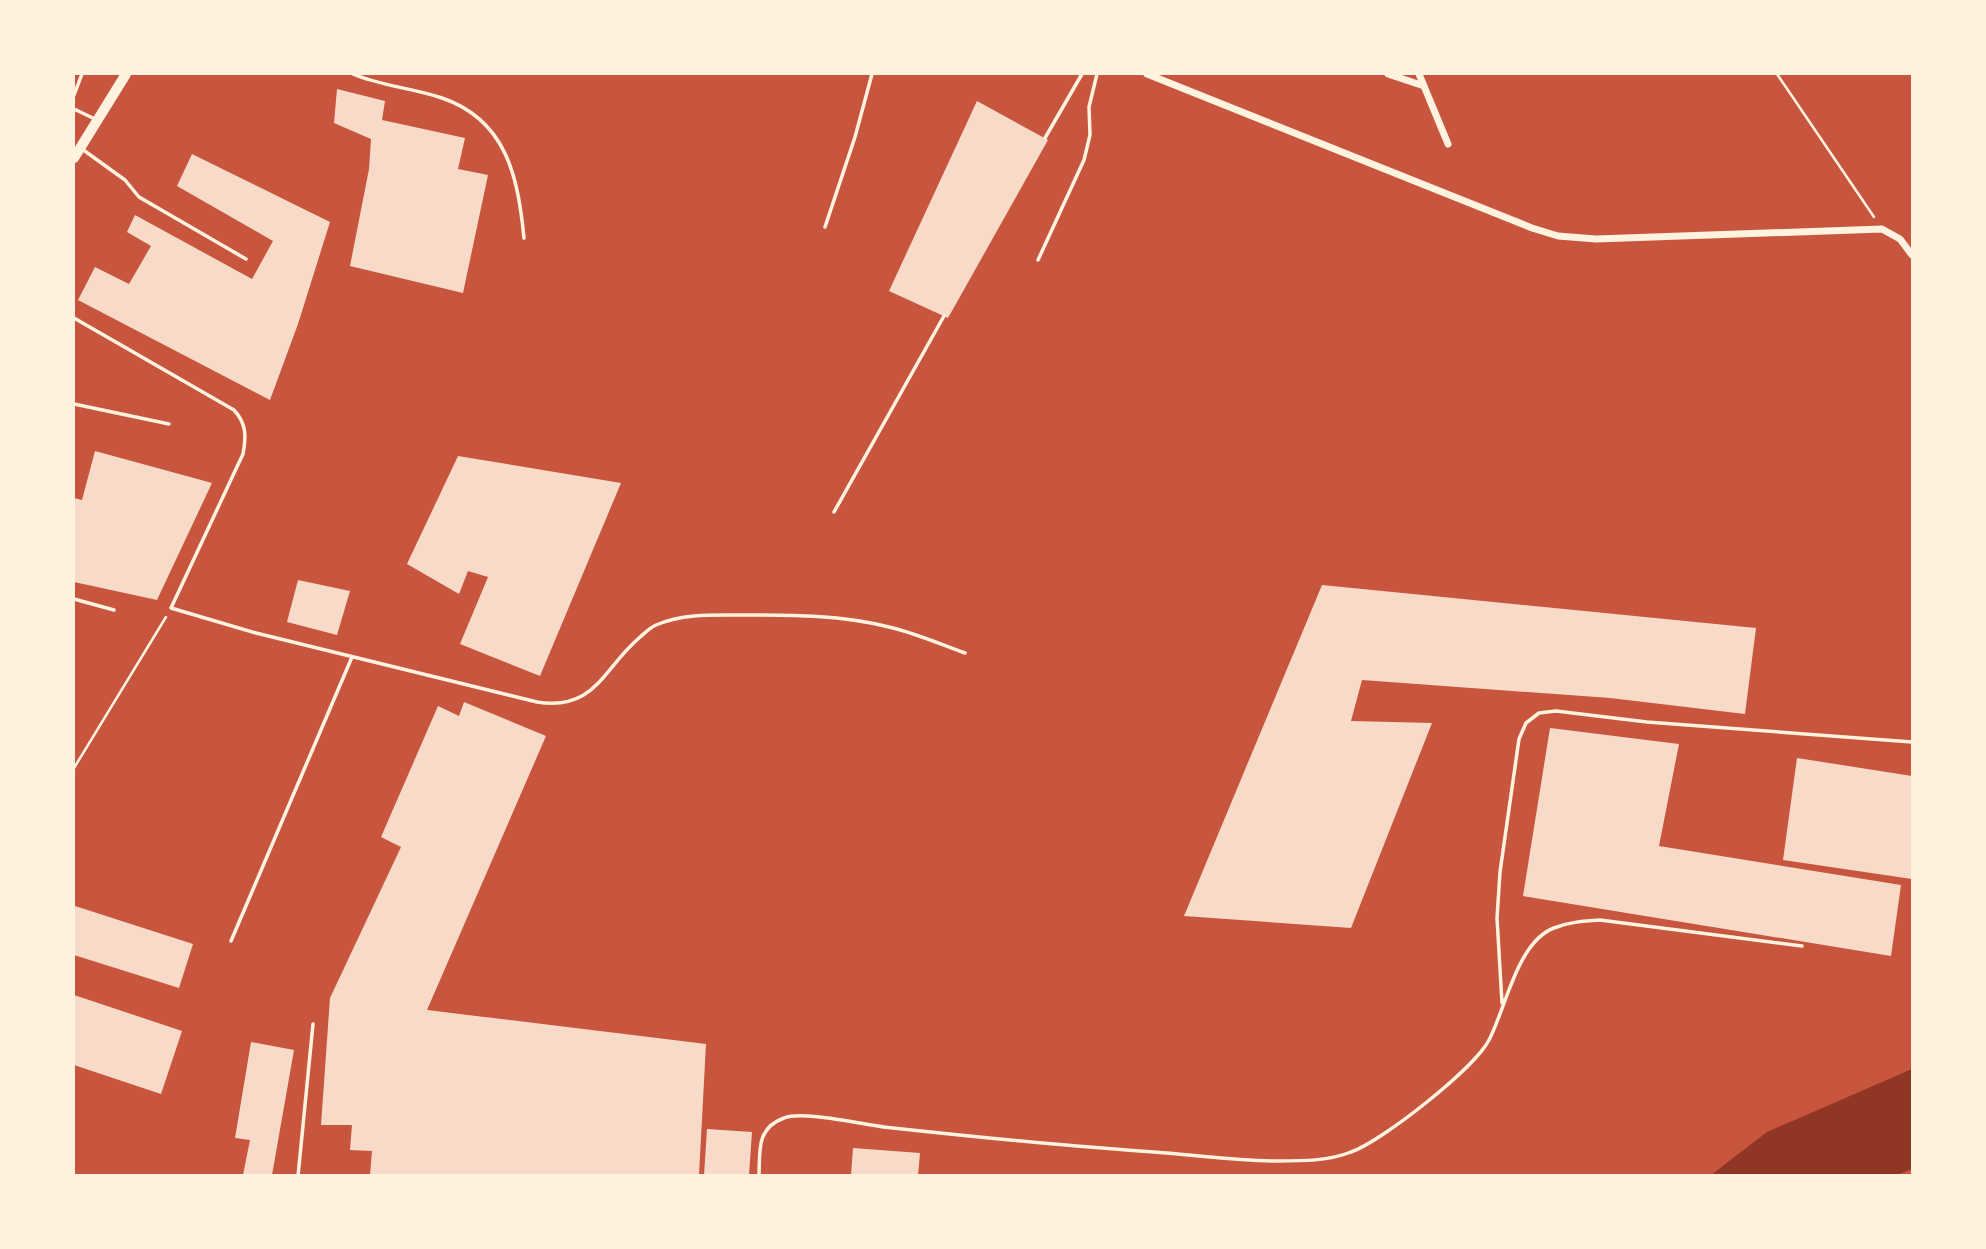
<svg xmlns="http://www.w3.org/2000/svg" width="1986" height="1249" font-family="Cabin,sans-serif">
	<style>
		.water { fill: #8f3625 }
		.building { fill: #f7dbc8 }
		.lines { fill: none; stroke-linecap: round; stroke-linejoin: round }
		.path { stroke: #fff3e0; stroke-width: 2.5 }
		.service { stroke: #fff3e0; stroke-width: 3.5 }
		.minor { stroke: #fff3e0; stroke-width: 7 }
		.secondary { stroke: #fff3e0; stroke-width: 10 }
	</style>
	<rect width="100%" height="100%" fill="#c8553d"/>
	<path class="water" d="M 1912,1069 L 1912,1169 L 1894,1176 L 1711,1175 L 1767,1132 Z"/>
	<path class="building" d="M 337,89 L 385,101 L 382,120 L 465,138 L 458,169 L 488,175 L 463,293 L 350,266 L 369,169 L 371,139 L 334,123 Z
		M 977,101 L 1048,140 L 948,318 L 889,291 Z
		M 192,154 L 330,222 L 298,324 L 270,400 L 78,300 L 95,267 L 129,284 L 151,246 L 127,232 L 135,215 L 252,279 L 273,241 L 177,186 Z
		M 95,451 L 212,483 L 157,600 L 74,582 L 74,498 L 82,500 Z
		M 458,456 L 621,483 L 540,676 L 460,644 L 488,577 L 468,571 L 459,594 L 407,564 Z
		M 298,580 L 350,591 L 337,635 L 287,622 Z
		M 1322,585 L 1756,628 L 1745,714 L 1610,698 L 1362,680 L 1351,721 L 1432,723 L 1351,928 L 1184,916 Z
		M 464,702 L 546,736 L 427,1010 L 706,1044 L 699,1175 L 370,1175 L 372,1151 L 350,1150 L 352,1125 L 321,1125 L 330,998 L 401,847 L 381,837 L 438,706 L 459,716 Z
		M 1550,728 L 1679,744 L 1659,846 L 1901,885 L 1891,956 L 1523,896 Z
		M 1797,758 L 1912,776 L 1912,879 L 1783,860 Z
		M 75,906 L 193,944 L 179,988 L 74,955 Z
		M 74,995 L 182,1031 L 161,1094 L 74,1065 Z
		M 251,1042 L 294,1050 L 272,1175 L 243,1175 L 250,1140 L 235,1138 Z
		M 707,1129 L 752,1132 L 749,1175 L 704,1175 Z
		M 853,1148 L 920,1153 L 918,1175 L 851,1175 Z"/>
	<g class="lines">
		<path class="path" d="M 1777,74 L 1874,217
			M 74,768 L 166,617"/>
		<path class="service" d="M 353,74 C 381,86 413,88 442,98 C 507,120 518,178 524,238
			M 74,95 L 82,74
			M 74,109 L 97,120
			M 1045,138 L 1082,74
			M 82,149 L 125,180 L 139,197 L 246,259
			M 825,227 L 855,137 L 872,74
			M 1038,260 L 1084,160 L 1090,135 L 1089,107 L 1097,74
			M 74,318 L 234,410 C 247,424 246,437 243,454 L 171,608 L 256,633 L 537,702 C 595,711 602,670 639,638 C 644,634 649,628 656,625 C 684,613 715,615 745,615 C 793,615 842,615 889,627 C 915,633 940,644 965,653
			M 74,404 L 169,424
			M 834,512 L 944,316
			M 74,599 L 114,610
			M 231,941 L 352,657
			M 1502,1003 L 1497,918 L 1500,872 L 1519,739 L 1526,723 L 1539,713 L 1556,711 L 1647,722 L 1912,742
			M 298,1176 L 313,1024
			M 759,1176 C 760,1151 756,1128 784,1118 C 803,1110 869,1126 893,1128 C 985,1138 1076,1147 1167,1153 C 1204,1156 1241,1161 1278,1161 C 1302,1161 1329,1161 1351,1152 C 1382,1141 1474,1069 1489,1040 C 1506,1008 1517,942 1554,928 C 1569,922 1584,921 1600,920 L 1802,946"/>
		<path class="minor" d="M 1147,74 L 1532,228 L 1558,236 L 1596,239 L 1882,229 L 1900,239 L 1912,255
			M 1388,74 L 1424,86
			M 1419,74 L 1448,144"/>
		<path class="secondary" d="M 74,158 L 126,74"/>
	</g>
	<rect width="1986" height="1249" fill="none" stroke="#fff3e0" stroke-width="150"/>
</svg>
